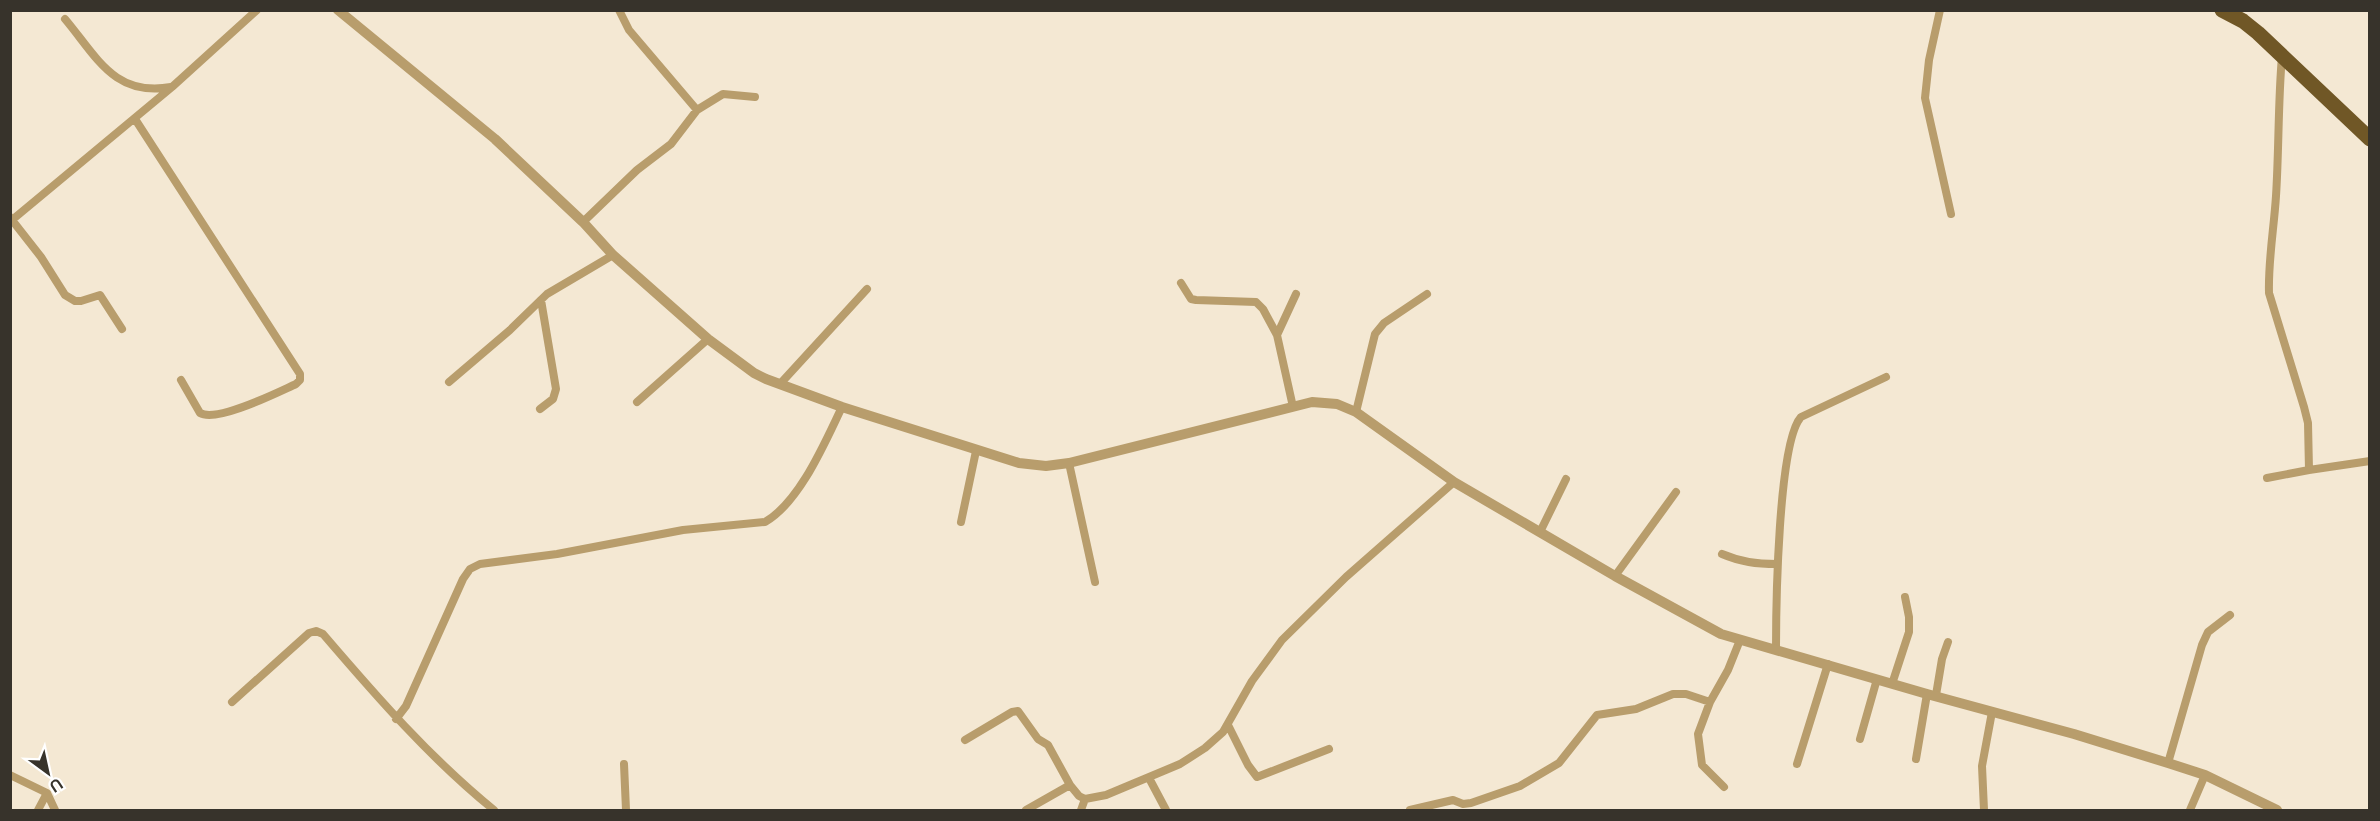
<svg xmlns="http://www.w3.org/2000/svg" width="2380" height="821" font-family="Lato,sans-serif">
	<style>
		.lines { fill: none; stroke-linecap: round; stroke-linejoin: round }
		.minor { stroke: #b89d6c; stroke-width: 8 }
		.tertiary { stroke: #b89d6c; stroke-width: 10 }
		.trunk { stroke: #705726; stroke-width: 15 }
	</style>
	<rect width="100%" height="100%" fill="#f4e8d3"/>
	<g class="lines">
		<path class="minor" d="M 1940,10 L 1929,60 L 1925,98 L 1951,214
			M 65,19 C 97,57 114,97 171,87
			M 2282,56 C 2278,102 2279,149 2276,196 C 2274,228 2268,261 2269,293 L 2304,407 L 2308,423 L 2309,470 L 2370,461
			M 697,110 L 723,94 L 755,97
			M 135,119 L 300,374 L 300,380 L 296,384 C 278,392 217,423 200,413 L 181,380
			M 10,217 L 12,220 L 172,87 L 257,10
			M 12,220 L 41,257 L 65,295 L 75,301 L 81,301 L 100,295 L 122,329
			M 583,222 L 637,170 L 671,144 L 697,110 L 629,30 L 619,10
			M 1181,283 L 1191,299 L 1196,300 L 1256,302 L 1263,309 L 1277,335
			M 449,382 L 510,330 L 547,294 L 613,255
			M 780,384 L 867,289
			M 637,402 L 708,339
			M 1293,407 L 1277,335 L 1296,294
			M 540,409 L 553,399 L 556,389 L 541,300
			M 1356,412 L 1375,334 L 1384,323 L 1427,294
			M 1069,463 L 1095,582
			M 2267,478 L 2309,470
			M 961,522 L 976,451
			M 1540,532 L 1566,479
			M 1722,554 C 1741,562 1756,564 1777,564
			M 1615,576 L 1676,492
			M 1776,649 C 1776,609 1778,442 1801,417 L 1886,377
			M 1892,684 L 1909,632 L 1909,617 L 1905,597
			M 1936,695 L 1942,659 L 1948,642
			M 232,702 L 309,633 L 316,631 L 323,634 C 377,697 430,758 494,810
			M 1710,702 L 1698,734 L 1702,765 L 1724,787
			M 396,719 L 406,706 L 463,579 L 470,569 L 480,564 L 557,554 L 683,530 L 765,522 C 800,502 825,442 842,407
			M 1228,725 L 1248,765 L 1257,777 L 1329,749
			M 1860,739 L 1877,679
			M 965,740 L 1012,712 L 1018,711 L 1038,739 L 1048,745 L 1070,785
			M 1916,759 L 1927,694
			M 2168,763 L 2202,645 L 2208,632 L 2230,615
			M 624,764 L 626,810
			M 1797,764 L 1828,664
			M 10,775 L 47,793 L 55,810
			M 1149,778 L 1166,810
			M 38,810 L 47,793
			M 1026,810 L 1070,785 L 1079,796 L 1085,799 L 1106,795 L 1180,764 L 1205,748 L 1223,732 L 1252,681 L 1282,640 L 1346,577 L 1454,482
			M 1081,810 L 1085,799
			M 1410,810 L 1453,800 L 1463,804 L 1471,803 L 1520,786 L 1559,763 L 1597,715 L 1636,709 L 1673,694 L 1686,694 L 1710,702 L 1728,670 L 1740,640
			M 1984,810 L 1982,766 L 1992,712
			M 2190,810 L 2205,775"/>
		<path class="tertiary" d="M 338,10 L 495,139 L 583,222 L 613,255 L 708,339 L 754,373 L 766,379 L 842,407 L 1019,463 L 1046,466 L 1069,463 L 1312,402 L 1337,404 L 1356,412 L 1454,482 L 1615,576 L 1721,634 L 1927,694 L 2074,734 L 2168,763 L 2205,775 L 2277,810"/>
		<path class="trunk" d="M 2222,10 L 2243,21 L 2258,33 L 2370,139"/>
	</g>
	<rect width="2380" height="821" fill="none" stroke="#37332b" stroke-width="24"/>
	<g transform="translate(48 773) rotate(147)" stroke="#ffffff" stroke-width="4.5" paint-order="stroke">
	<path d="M0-4.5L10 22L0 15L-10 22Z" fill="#37332b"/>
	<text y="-9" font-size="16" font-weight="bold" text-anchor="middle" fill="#37332b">U</text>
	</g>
</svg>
